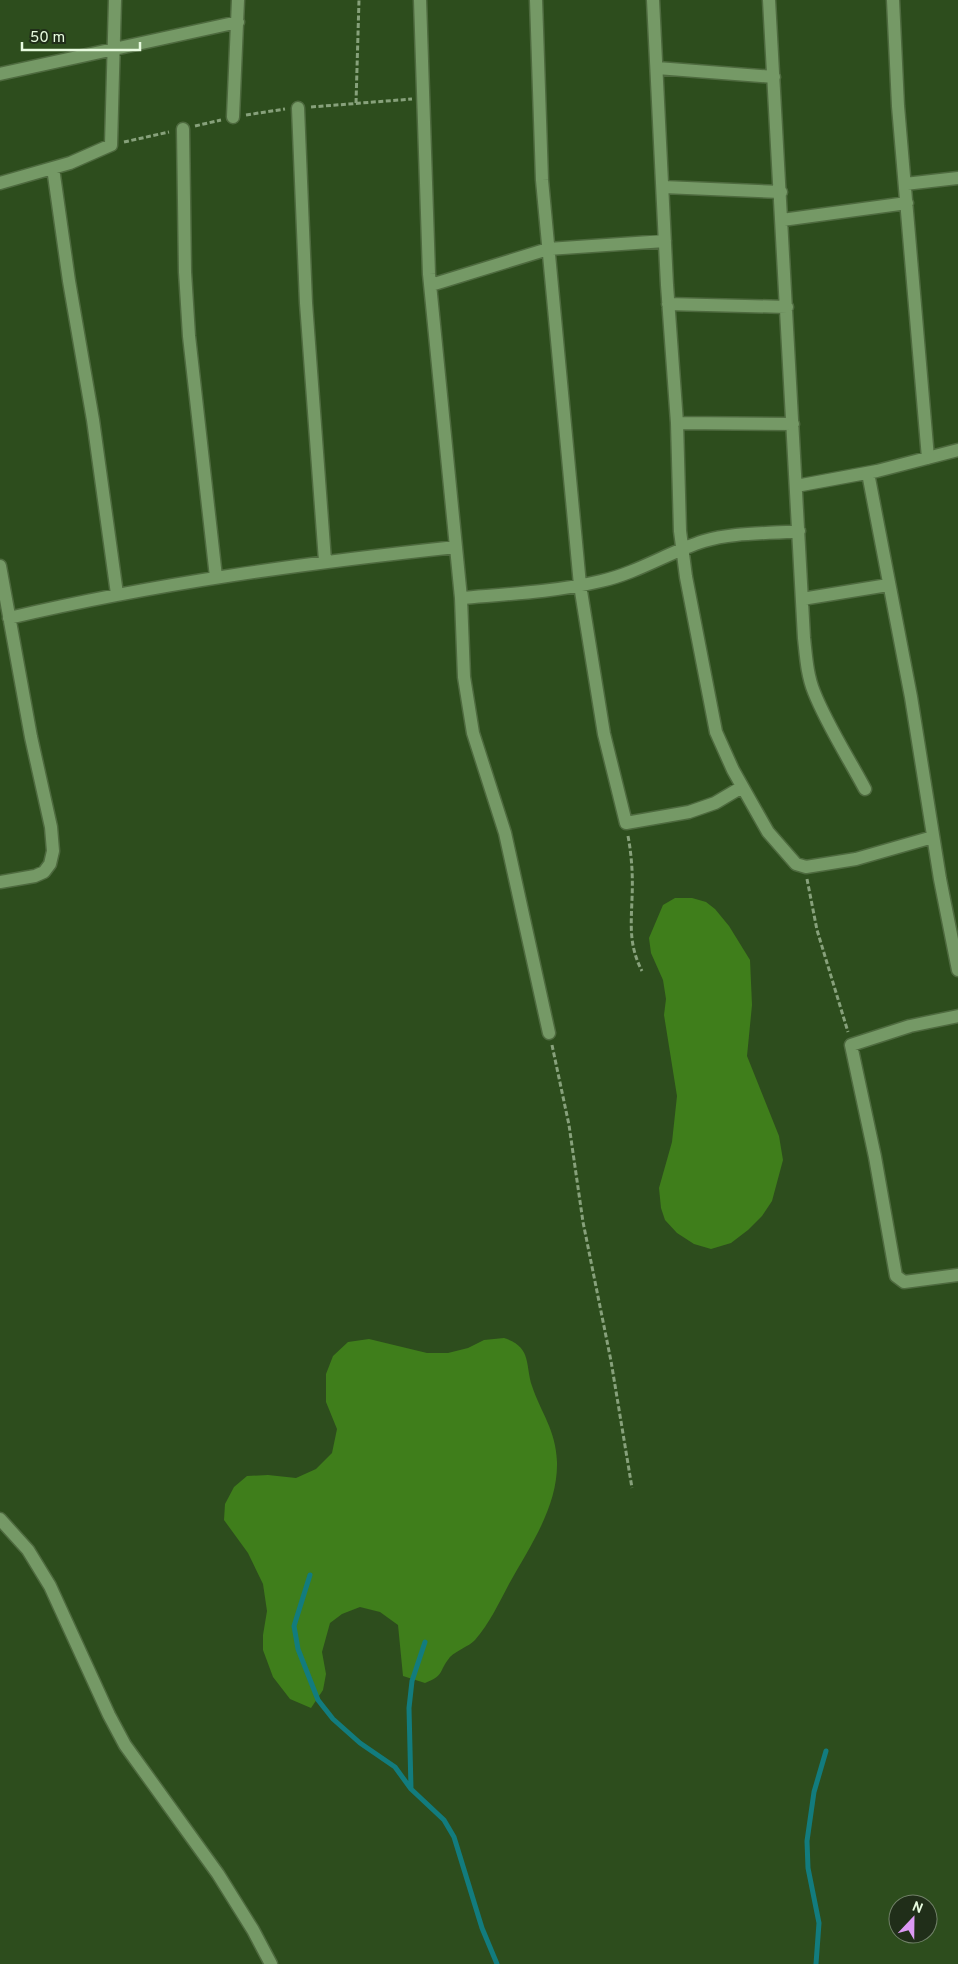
<svg xmlns="http://www.w3.org/2000/svg" width="958" height="1964" font-family="Overpass,sans-serif">
	<style>
		.forest { fill: #3f7e1b }
		.lines { fill: none; stroke-linecap: round; stroke-linejoin: round }
		.stream { stroke: #127c7e; stroke-width: 5 }
		.minor-casing { stroke: #4e6a3f; stroke-width: 15 }
		.path { stroke: #87a17b; stroke-width: 3; stroke-dasharray: 5 2.5; stroke-linecap: butt }
		.minor { stroke: #759966; stroke-width: 12 }
	</style>
	<rect width="100%" height="100%" fill="#2d4d1d"/>
	<path class="forest" d="M 675,898 L 692,898 L 706,902 L 715,909 L 729,926 L 750,960 L 752,1005 L 747,1056 L 779,1136 L 783,1160 L 772,1201 L 762,1216 L 748,1230 L 731,1243 L 711,1249 L 694,1244 L 677,1233 L 665,1220 L 661,1208 L 659,1188 L 672,1142 L 677,1096 L 664,1015 L 666,999 L 663,980 L 651,953 L 649,938 L 663,905 Z
		M 504,1338 C 532,1347 525,1364 532,1386 C 541,1413 556,1430 557,1462 C 558,1507 530,1546 509,1584 C 499,1603 489,1624 475,1640 C 468,1647 457,1650 450,1657 C 438,1672 445,1675 425,1683 L 403,1676 L 398,1625 L 380,1612 L 360,1607 L 342,1614 L 330,1623 L 322,1652 L 326,1674 L 323,1690 L 311,1708 L 290,1699 L 273,1677 L 263,1650 L 263,1635 L 267,1611 L 263,1584 L 248,1553 L 224,1520 L 225,1504 L 234,1487 L 247,1476 L 268,1475 L 296,1478 L 316,1469 L 332,1453 L 337,1429 L 326,1402 L 326,1374 L 333,1356 L 348,1342 L 369,1339 L 427,1353 L 448,1353 L 468,1348 L 484,1340 Z"/>
	<g class="lines">
		<path class="stream" d="M 310,1575 L 294,1626 L 298,1649 L 318,1700 L 333,1719 L 360,1743 L 395,1767 L 411,1789 L 444,1820 L 454,1837 L 482,1928 L 497,1964
			M 411,1789 L 409,1708 L 412,1681 L 425,1642
			M 816,1964 L 819,1923 L 808,1868 L 807,1841 L 814,1792 L 826,1751"/>
		<defs>
			<path id="minor" d="M 420,0 L 429,274 L 461,598 L 464,677 L 473,733 L 505,833 L 549,1033
				M 536,0 L 542,180 L 580,585 L 604,734 L 626,823 L 689,812 L 715,803 L 742,787
				M 653,0 L 667,285 L 677,423 L 680,531 L 686,577 L 716,732 L 733,770 L 768,832 L 796,864 L 806,867 L 856,859 L 933,837
				M 769,0 L 804,638 C 806,656 807,675 814,692 C 827,725 848,757 865,789
				M 893,0 L 898,106 L 928,458
				M 657,68 L 774,77
				M 0,74 L 238,22
				M 298,108 L 306,303 L 325,561
				M 233,117 L 238,0
				M 183,129 L 185,272 L 189,336 L 216,577
				M 53,168 L 69,281 L 93,420 L 117,594
				M 0,183 L 70,163 L 111,145 L 115,0
				M 905,184 L 958,178
				M 663,187 L 781,192
				M 782,220 L 907,203
				M 431,285 L 548,249 L 665,241
				M 668,304 L 787,307
				M 677,423 L 793,424
				M 868,473 L 911,697 L 940,879 L 958,970
				M 796,486 L 877,471 L 958,450
				M 0,566 L 31,737 L 51,827 L 53,851 L 50,864 L 44,872 L 35,876 L 0,882
				M 461,598 C 508,594 555,592 601,581 C 637,573 669,552 704,541 C 734,532 768,534 799,531
				M 802,599 L 888,585
				M 9,618 C 157,583 306,563 456,547
				M 958,1016 L 910,1026 L 851,1045 L 875,1157 L 896,1276 L 904,1282 L 958,1275
				M 0,1519 L 28,1550 L 50,1586 L 109,1715 L 125,1745 L 218,1874 L 253,1930 L 271,1964"/>
		</defs>
		<use href="#minor" class="minor-casing"/>
		<path class="path" d="M 356,103 L 359,0
			M 311,107 L 412,99
			M 246,115 L 285,109
			M 195,126 L 221,120
			M 124,142 L 169,132
			M 628,836 C 632,857 633,878 632,899 C 631,926 629,946 642,971
			M 807,879 L 817,930 L 848,1032
			M 552,1045 L 569,1125 L 583,1222 L 611,1361 L 632,1488"/>
		<use href="#minor" class="minor"/>
	</g>
	<g transform="translate(913 1919) rotate(22)"><circle r="24" fill="#202e19" stroke="#708068"/>
	<path d="M0-4L9 19L0 12L-9 19Z" fill="#dc99f4"/>
	<text y="-8" font-size="14" font-weight="bold" text-anchor="middle" fill="#e7fbdf">N</text>
	</g>
	<path d="M22 42v8h118v-8" fill="none" stroke="#e7fbdf" stroke-width="2.5"/>
	<text x="30" y="42" font-size="15" fill="#e7fbdf" stroke="#202e19" stroke-width="4" paint-order="stroke">50 m</text>
</svg>
